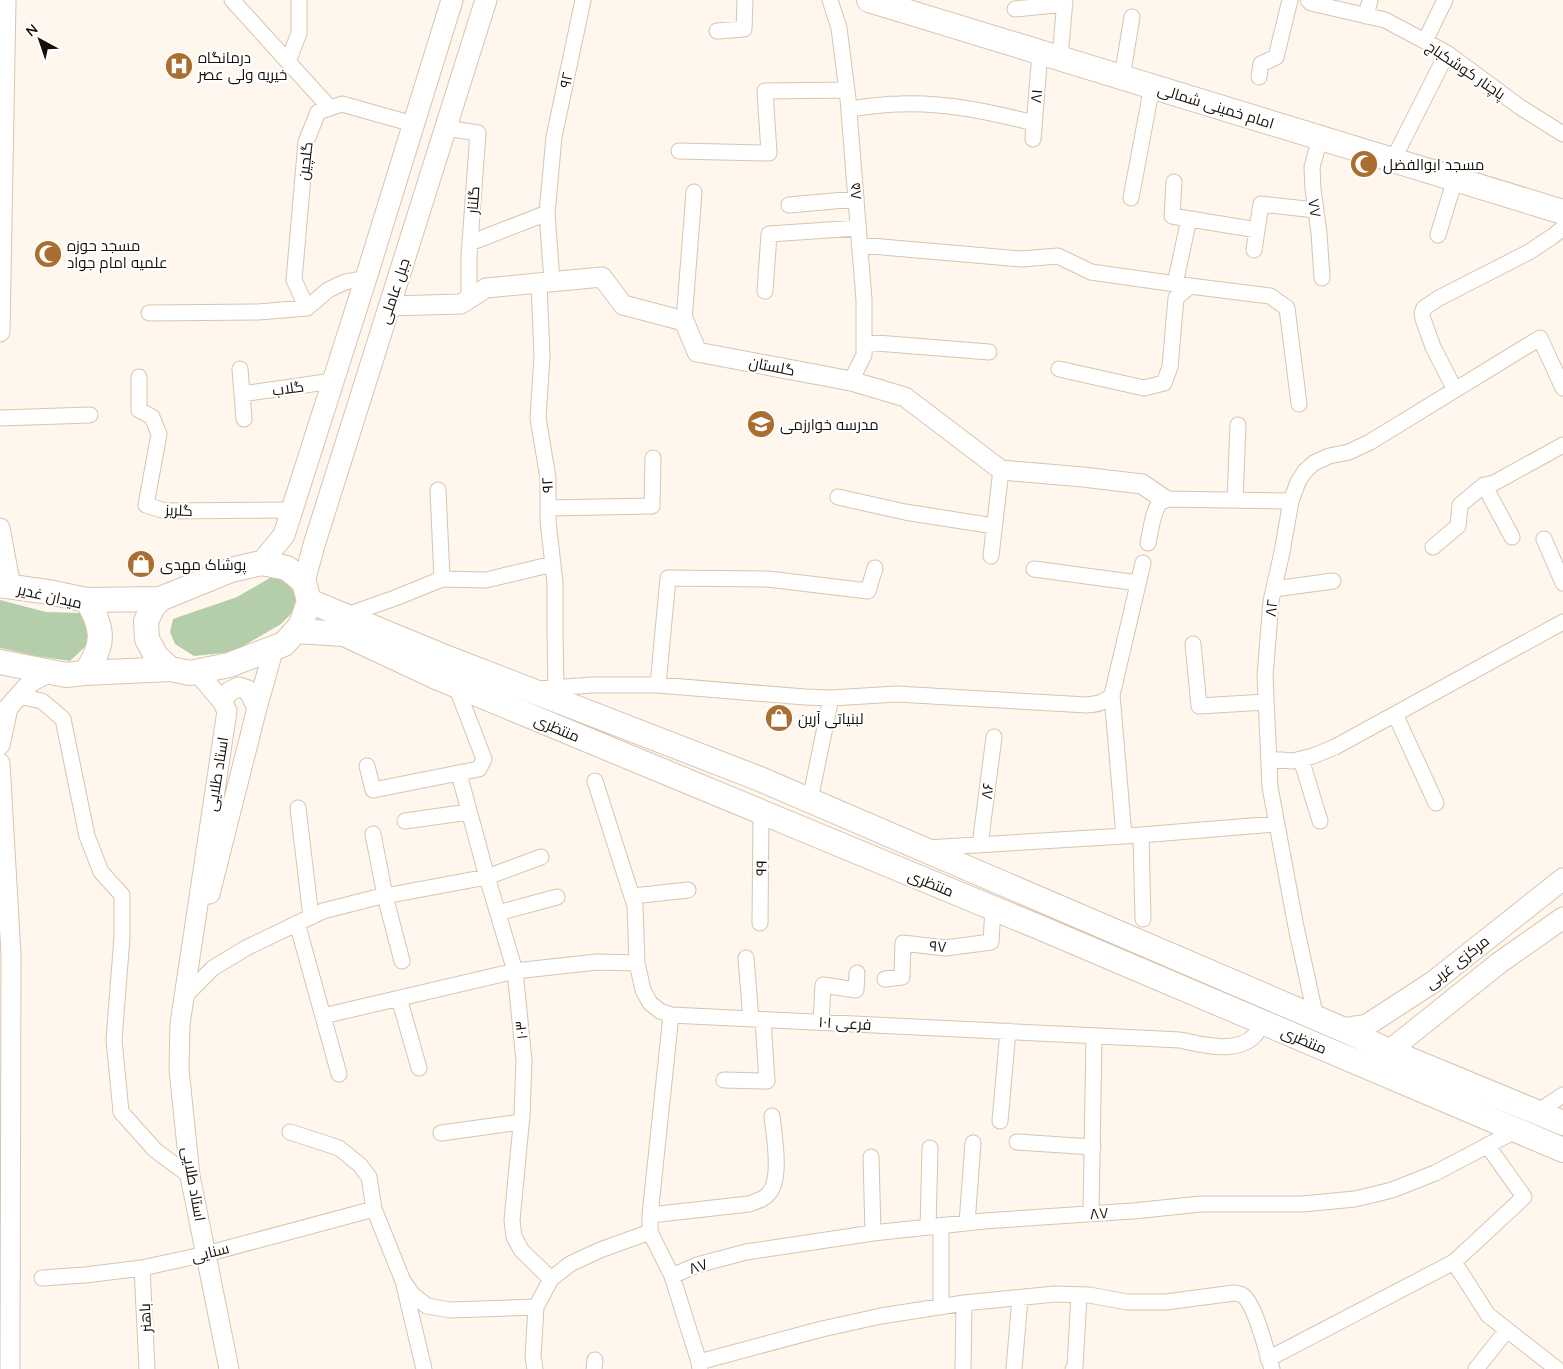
<svg xmlns="http://www.w3.org/2000/svg" width="1563" height="1369" font-family="Quicksand,Cairo,sans-serif">
	<style>
		.green { fill: #b4cdab }
		.lines { fill: none; stroke-linecap: round; stroke-linejoin: round }
		.minor-casing { stroke: #d9c4af; stroke-width: 17 }
		.tertiary-casing { stroke: #d9c4af; stroke-width: 21 }
		.secondary-casing { stroke: #d9c4af; stroke-width: 23 }
		.primary-casing { stroke: #d9c4af; stroke-width: 26 }
		.minor { stroke: #fff; stroke-width: 15 }
		.tertiary { stroke: #fff; stroke-width: 19 }
		.secondary { stroke: #fff; stroke-width: 21 }
		.primary { stroke: #fff; stroke-width: 24 }
		.labels { text-anchor: middle; dominant-baseline: central; stroke-width: 4.5; stroke-linejoin: round; paint-order: stroke }
		.poi-label { font-size: 15px; fill: #160f07; stroke: #fff; text-anchor: start }
		.street-label { font-size: 15px; fill: #160f07; stroke: #fff }
	</style>
	<rect width="100%" height="100%" fill="#fff6ed"/>
	<path class="green" d="M 270,578 C 287,578 294,591 301,604 L 281,624 L 233,652 L 194,656 L 175,644 L 170,632 L 173,619 L 237,597 Z
		M 0,600 L 46,612 L 80,613 L 90,635 L 86,646 L 70,661 L 36,656 L 0,648 Z"/>
	<g class="lines">
		<defs>
			<path id="minor" d="M 232,0 L 330,108
				M 830,0 L 839,28 L 848,99 L 864,300 L 864,355 L 851,381
				M 1308,0 L 1311,3 L 1385,20 L 1447,53 L 1520,107 L 1563,134
				M 1015,9 L 1065,4
				M 1366,16 L 1370,0
				M 717,31 L 744,29 L 745,0
				M 1425,41 L 1445,0
				M 1060,58 L 1065,0
				M 288,62 L 299,33 L 299,1
				M 1122,77 L 1132,17
				M 1259,77 L 1261,64 L 1276,57 L 1290,0
				M 849,109 C 865,107 883,104 899,104 C 945,102 990,112 1034,123
				M 446,128 L 478,133 L 469,256 L 469,299
				M 1320,138 L 1312,167 L 1313,189 L 1319,233 L 1322,278
				M 1033,139 L 1040,52
				M 679,151 L 769,153 L 765,91 L 847,90
				M 1393,160 L 1447,53
				M 1174,182 L 1172,216 L 1257,230
				M 1131,198 L 1152,86
				M 789,205 L 856,199
				M 1438,235 L 1455,179
				M 470,243 L 547,213
				M 859,245 L 1022,259 L 1058,256 L 1091,272 L 1190,286
				M 1254,250 L 1261,204 L 1315,210
				M 552,281 L 547,213 L 554,137 L 583,0
				M 539,282 L 542,356 L 538,418 L 548,478 L 548,521 L 555,583 L 555,633 L 556,688
				M 1175,284 L 1189,219
				M 765,291 L 769,234 L 858,228
				M 307,308 L 294,280 L 306,142 L 318,112 L 342,104 L 413,124
				M 149,313 L 258,312 L 307,308 L 328,290 L 345,282 L 366,278
				M 684,321 L 694,192
				M 864,342 L 989,352
				M 240,369 L 244,419
				M 1059,369 L 1144,388 L 1164,383 L 1170,367 L 1176,298 L 1190,286 L 1270,296 L 1287,308 L 1299,404
				M 139,377 L 139,410 L 152,417 L 159,434 L 146,505 L 165,511 L 292,510
				M 1455,390 L 1433,347 L 1423,319 L 1422,313 L 1424,308 L 1439,298 L 1529,252 L 1553,236 L 1563,228
				M 242,394 L 333,381
				M 0,418 L 90,415
				M 438,490 L 442,579
				M 838,497 L 905,512 L 994,526
				M 1235,500 L 1238,425
				M 548,508 L 652,506 L 653,458
				M 1512,537 L 1484,485 L 1494,483 L 1563,445
				M 1544,539 L 1563,583
				M 1148,543 C 1151,530 1153,505 1164,499 L 1291,501
				M 1433,547 L 1458,526 L 1460,505 L 1484,485
				M 991,556 L 1001,470
				M 1034,569 L 1138,583
				M 1274,589 L 1333,581
				M 344,616 L 395,598 L 442,579 L 486,580 L 553,564
				M 1193,644 L 1199,706 L 1266,702
				M 658,685 L 668,578 L 768,579 L 868,591 L 875,568
				M 537,689 L 592,685 L 658,685 L 805,697 L 831,698 L 897,694 L 1087,705 C 1098,704 1104,703 1112,695 L 1143,563
				M 1112,695 L 1124,836
				M 18,696 L 42,701 L 63,719 L 87,836 L 101,872 L 122,895 L 122,937 L 114,1040 L 121,1112 L 155,1150 L 190,1176
				M 1395,714 L 1436,803
				M 1269,759 L 1293,761 L 1313,756 L 1335,747 L 1563,622
				M 1301,759 L 1320,821
				M 367,766 L 373,790 L 479,769 L 484,759 L 456,686
				M 459,774 L 487,877 L 515,971 L 524,1061 L 522,1115 L 512,1220 L 514,1237 L 522,1251 L 551,1279
				M 595,781 L 635,906 L 637,963 L 643,990 L 650,1003 L 660,1011 L 671,1015 L 1180,1040 C 1202,1045 1237,1054 1254,1036 C 1258,1033 1260,1027 1263,1022
				M 810,800 L 831,698
				M 298,808 L 311,917
				M 405,821 L 469,812
				M 373,834 L 385,896 L 402,961
				M 1141,835 L 1143,919
				M 980,845 L 994,737
				M 926,848 L 1141,835 L 1276,824
				M 633,896 L 688,890
				M 498,913 L 557,897
				M 297,923 L 339,1074
				M 760,923 L 761,813
				M 746,958 L 751,1019
				M 885,979 L 902,977 L 903,943 L 945,948 L 991,942 L 993,908
				M 184,997 L 213,968 L 246,948 L 323,911 L 374,898 L 487,877 L 541,857
				M 399,998 L 419,1068
				M 671,1015 L 650,1215 L 650,1232 L 672,1276 L 699,1362 L 700,1369
				M 323,1016 L 515,971 L 597,962 L 637,963
				M 1316,1018 L 1296,927 L 1270,787 L 1265,676 L 1271,601 L 1282,552 L 1291,501 L 1298,482 L 1305,471 L 1314,463 L 1329,456 L 1349,452 L 1370,442 L 1540,338 L 1563,388
				M 821,1022 L 823,985 L 856,990 L 857,973
				M 724,1080 L 767,1081 L 763,1020
				M 1537,1112 L 1563,1095
				M 1000,1121 L 1008,1031
				M 290,1132 L 339,1148 L 360,1165 L 369,1177 L 374,1209 L 403,1281 L 413,1295 L 427,1306 L 450,1310 L 536,1307
				M 441,1133 L 521,1122
				M 1017,1142 L 1093,1147
				M 871,1157 L 873,1233
				M 1091,1214 L 1094,1036
				M 650,1215 L 749,1204 C 756,1201 764,1200 769,1193 C 782,1179 774,1135 772,1116
				M 967,1223 L 973,1143
				M 928,1227 L 930,1148
				M 1454,1262 L 1524,1197 L 1487,1145
				M 142,1268 L 147,1369
				M 672,1276 L 697,1265 L 746,1252 L 873,1233 L 984,1221 L 1133,1211 L 1201,1204 L 1302,1204 L 1355,1199 L 1392,1190 L 1435,1173 L 1517,1130
				M 42,1278 L 85,1275 L 142,1268 L 206,1254 L 374,1209
				M 404,1285 L 424,1369
				M 941,1307 L 941,1226
				M 1268,1359 L 1454,1262 L 1488,1315 L 1557,1369
				M 699,1362 L 822,1329 L 881,1316 L 964,1303 L 1055,1294 L 1089,1295 L 1127,1302 L 1166,1302 L 1234,1293 C 1234,1293 1241,1294 1242,1295 C 1255,1302 1267,1354 1272,1369
				M 535,1369 L 533,1356 L 536,1307 L 551,1279 L 570,1264 L 600,1250 L 650,1232
				M 594,1369 L 595,1360
				M 963,1369 L 964,1303
				M 1014,1369 L 1020,1298
				M 1073,1369 L 1075,1367 L 1079,1295
				M 1476,1369 L 1507,1330"/>
			<path id="tertiary" d="M 389,306 L 461,304 L 486,288 L 602,277 L 623,305 L 684,321 L 697,352 L 851,381 L 905,397 L 1001,470 L 1083,477 L 1142,484 L 1164,499
				M 0,332 L 6,0
				M 0,528 L 11,587
				M 197,672 L 222,701 L 227,711 L 180,1024 L 179,1069 L 190,1176 L 229,1369
				M 222,701 L 230,691 L 239,687 L 248,690 L 257,708
				M 0,745 L 8,708 L 31,682 L 50,672
				M 0,763 L 11,954 L 10,1369
				M 210,894 L 257,708 L 274,648"/>
			<path id="secondary" d="M 261,563 L 284,535 L 366,278 L 452,0
				M 304,582 L 314,545 L 486,0
				M 1342,1029 L 1367,1025 L 1433,982 L 1563,879
				M 1389,1051 L 1499,963 L 1563,918"/>
			<path id="primary" d="M 869,0 L 1563,212
				M 0,585 L 48,592 L 87,600 C 104,629 105,645 85,673 L 66,675 L 0,662
				M 87,600 L 160,599 L 231,570 L 261,563 L 287,568 L 304,582 L 309,601 L 301,625 L 284,644 L 229,665 L 190,673 L 170,669 L 156,656 L 147,639 L 146,621 L 153,607 L 160,599
				M 309,601 L 445,657 L 760,779 L 1342,1029 L 1389,1051 L 1563,1123
				M 296,631 L 344,634 L 436,677 L 1041,928 L 1563,1150
				M 85,673 L 170,669"/>
		</defs>
		<use href="#minor" class="minor-casing"/>
		<use href="#tertiary" class="tertiary-casing"/>
		<use href="#secondary" class="secondary-casing"/>
		<use href="#primary" class="primary-casing"/>
		<use href="#minor" class="minor"/>
		<use href="#tertiary" class="tertiary"/>
		<use href="#secondary" class="secondary"/>
		<use href="#primary" class="primary"/>
	</g>
	<defs>
		<symbol id="hospital-disc" viewBox="-11 -11 22 22"><circle r="9.5" fill="#aa6f30" stroke="#fff"/><path d="M-5-5h3v3.5h4V-5h3V5h-3V1.5h-4V5h-3Z" fill="#fff"/></symbol>
		<symbol id="mosque-disc" viewBox="-11 -11 22 22"><circle r="9.5" fill="#aa6f30" stroke="#fff"/><path d="M3.5-4.9A6 6 0 1 0 3.5 4.9A5 5 0 1 1 3.5-4.9Z" fill="#fff"/></symbol>
		<symbol id="school-disc" viewBox="-11 -11 22 22"><circle r="9.5" fill="#aa6f30" stroke="#fff"/><path d="M0-5L7-2L0 1L-7-2ZM-4 1L0 2.5L4 1V4Q0 6-4 4Z" fill="#fff"/></symbol>
		<symbol id="shop-disc" viewBox="-11 -11 22 22"><circle r="9.5" fill="#aa6f30" stroke="#fff"/><path d="M-5-2.5h2.3a2.7 3.5 0 0 1 5.4 0H5L5.5 6h-11ZM-1.5-2.5h3a1.5 2.3 0 0 0-3 0Z" fill="#fff"/></symbol>
	</defs>
	<g fill-rule="evenodd">
		<use href="#hospital-disc" x="163" y="50" width="32" height="32"/>
		<use href="#mosque-disc" x="1348" y="148" width="32" height="32"/>
		<use href="#mosque-disc" x="32" y="238" width="32" height="32"/>
		<use href="#school-disc" x="745" y="408" width="32" height="32"/>
		<use href="#shop-disc" x="125" y="548" width="32" height="32"/>
		<use href="#shop-disc" x="763" y="702" width="32" height="32"/>
	</g>
	<g class="labels">
		<g class="poi-label">
			<text x="198" y="57">درمانگاه<tspan x="198" dy="17">خیریه ولی عصر</tspan></text>
			<text x="1383" y="164">مسجد ابوالفضل</text>
			<text x="67" y="245">مسجد حوزه<tspan x="67" dy="17">علمیه امام جواد</tspan></text>
			<text x="780" y="424">مدرسه خوارزمی</text>
			<text x="160" y="564">پوشاک مهدی</text>
			<text x="798" y="718">لبنیاتی آرین</text>
		</g>
		<g class="street-label">
			<text transform="translate(1466 70) rotate(34)">پاچنار کوشکباج</text>
			<text transform="translate(566 80) rotate(-78)">۹۲</text>
			<text transform="translate(1036 96) rotate(-85)">۸۱</text>
			<text transform="translate(1216 106) rotate(17)">امام خمینی شمالی</text>
			<text transform="translate(305 161) rotate(-83)">گلچین</text>
			<text transform="translate(855 191) rotate(-95)">۸۵</text>
			<text transform="translate(473 200) rotate(-86)">گلنار</text>
			<text transform="translate(1315 208) rotate(82)">۷۷</text>
			<text transform="translate(394 291) rotate(-72)">جبل عاملی</text>
			<text transform="translate(772 366) rotate(11)">گلستان</text>
			<text transform="translate(288 388) rotate(-8)">گلاب</text>
			<text transform="translate(547 485) rotate(-93)">۹۲</text>
			<text transform="translate(179 510) rotate(2)">گلریز</text>
			<text transform="translate(50 596) rotate(13)">میدان غدیر</text>
			<text transform="translate(1271 608) rotate(-83)">۸۲</text>
			<text transform="translate(557 728) rotate(23)">منتظری</text>
			<text transform="translate(217 774) rotate(-81)">استاد طلایی</text>
			<text transform="translate(987 791) rotate(-83)">۸۶</text>
			<text transform="translate(761 868) rotate(-89)">۹۹</text>
			<text transform="translate(931 883) rotate(22)">منتظری</text>
			<text transform="translate(938 946) rotate(3)">۹۷</text>
			<text transform="translate(1457 962) rotate(-38)">مرکزی غربی</text>
			<text transform="translate(845 1023) rotate(3)">فرعی ۱۰۱</text>
			<text transform="translate(521 1030) rotate(-96)">۱۰۳</text>
			<text transform="translate(1304 1040) rotate(23)">منتظری</text>
			<text transform="translate(194 1184) rotate(80)">استاد طلایی</text>
			<text transform="translate(1099 1213) rotate(-4)">۸۷</text>
			<text transform="translate(210 1252) rotate(-14)">سنایی</text>
			<text transform="translate(698 1266) rotate(-20)">۸۷</text>
			<text transform="translate(145 1318) rotate(-93)">باهنر</text>
		</g>
	</g>
	<g transform="translate(40 40) rotate(320)" stroke="#ffffff" stroke-width="4" paint-order="stroke">
	<path d="M0-4L9 19L0 12L-9 19Z" fill="#160f07"/>
	<text y="-8" font-size="14" font-weight="bold" text-anchor="middle" fill="#160f07">N</text>
	</g>
</svg>
